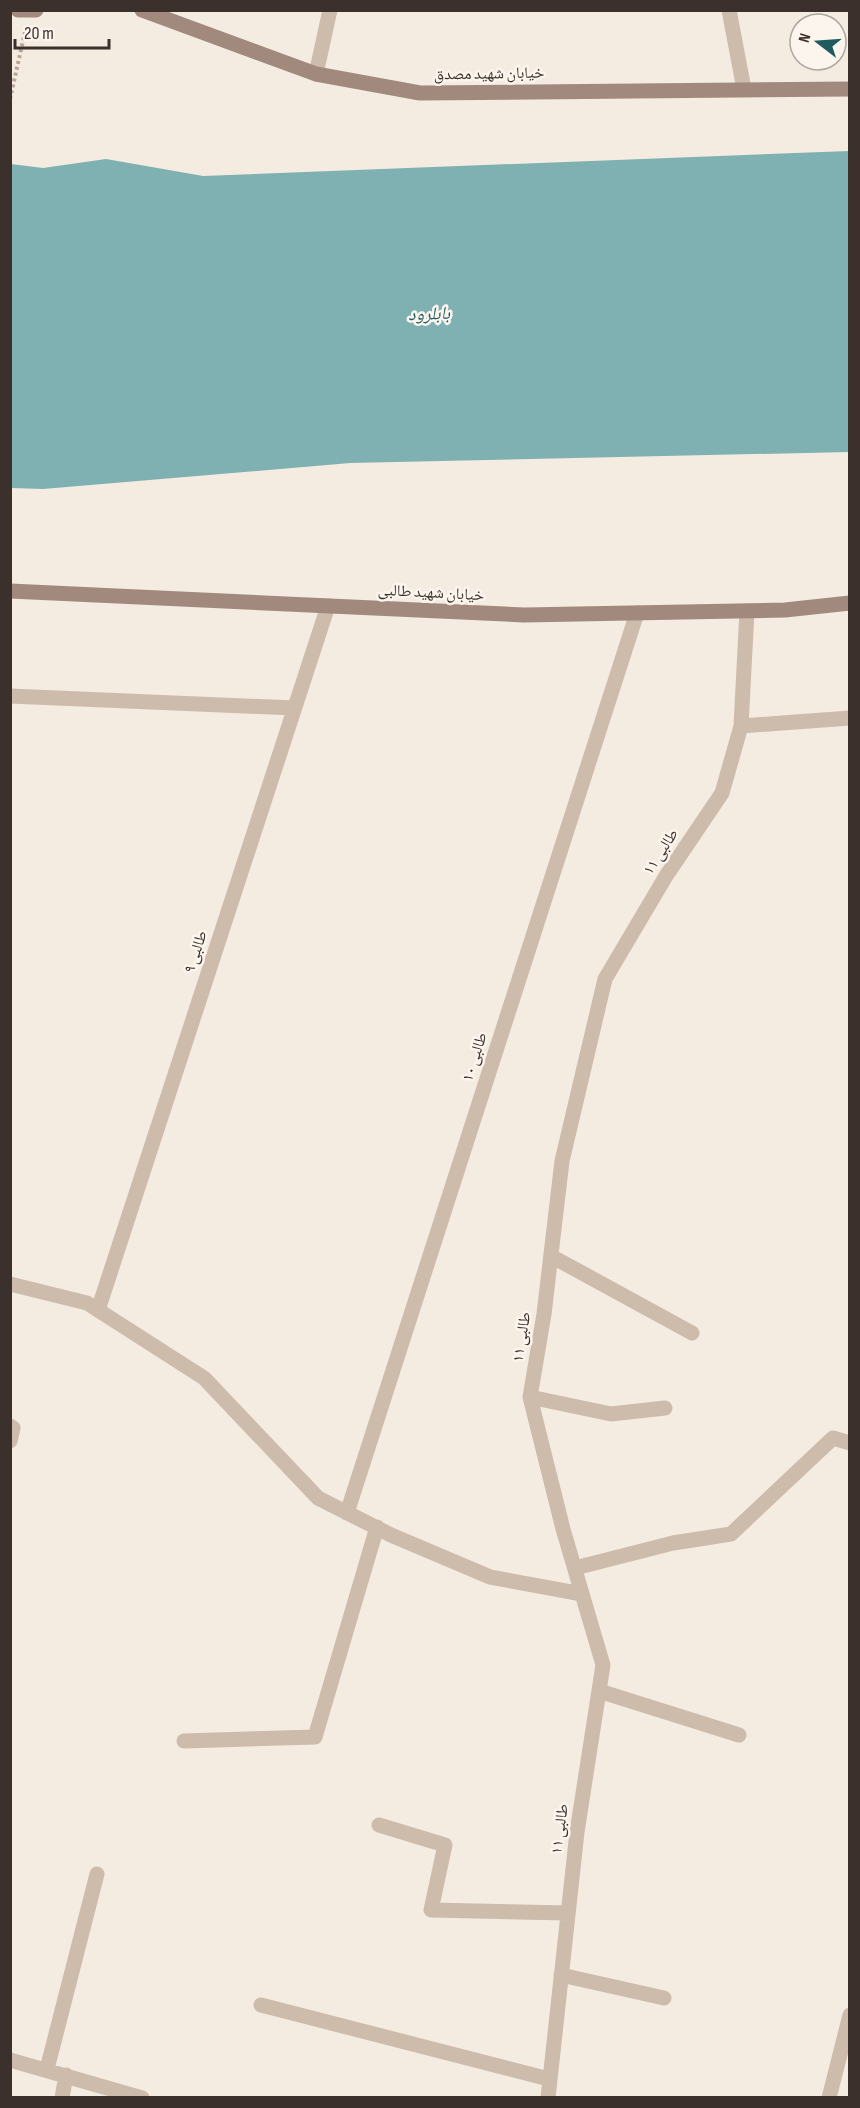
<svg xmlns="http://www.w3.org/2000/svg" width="860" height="2108" font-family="'Sofia Sans Condensed','Noto Naskh Arabic',sans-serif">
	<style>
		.water { fill: #7fb0b2 }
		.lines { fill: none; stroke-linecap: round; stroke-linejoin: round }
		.path { stroke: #b9a596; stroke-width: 4; stroke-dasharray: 3 3; stroke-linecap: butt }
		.street { stroke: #cdbbac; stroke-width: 15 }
		.secondary { stroke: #a18a7d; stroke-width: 15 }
		.labels { text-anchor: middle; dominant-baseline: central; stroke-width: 5; stroke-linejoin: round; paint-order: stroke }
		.street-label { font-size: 16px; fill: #3b302b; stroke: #fbf5ee }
		.water-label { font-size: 18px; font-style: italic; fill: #1f5a5e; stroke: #fbf5ee }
	</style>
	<rect width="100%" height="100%" fill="#f4ebe1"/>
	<path class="water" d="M 849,151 L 849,452 L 350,463 L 43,489 L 11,488 L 11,164 L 43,168 L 106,159 L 203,176 Z"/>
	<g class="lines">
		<path class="path" d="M 10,99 L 25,32"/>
		<path class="street" d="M 729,10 L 744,89
			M 316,74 L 330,10
			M 10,696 L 294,708
			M 741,726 L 850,718
			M 551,1256 L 692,1333
			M 10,1284 L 87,1303 L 204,1378 L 318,1498 L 391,1535 L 490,1577 L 582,1594
			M 98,1310 L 328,606
			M 530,1397 L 611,1414 L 665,1408
			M 10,1426 L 13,1428 L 10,1441
			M 347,1513 L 637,613
			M 575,1568 L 673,1543 L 731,1534 L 833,1438 L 850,1443
			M 599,1691 L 739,1735
			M 184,1741 L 315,1737 L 377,1527
			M 379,1825 L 445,1845 L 431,1910 L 568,1913
			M 561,1975 L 664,1998
			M 261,2005 L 549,2079
			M 10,2060 L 142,2098
			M 47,2069 L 97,1874
			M 62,2098 L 66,2075
			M 548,2098 L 577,1832 L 603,1665 L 563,1529 L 530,1397 L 544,1314 L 562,1161 L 605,979 L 666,876 L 722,793 L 741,726 L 747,611
			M 829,2098 L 850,2015"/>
		<path class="secondary" d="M 18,10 L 36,10
			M 142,10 L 316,74 L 420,93 L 850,89
			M 10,591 L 524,615 L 785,610 L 850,603"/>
	</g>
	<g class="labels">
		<g class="street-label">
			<text transform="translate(489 74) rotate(-1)">خیابان شهید مصدق</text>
			<text transform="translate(431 593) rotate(3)">خیابان شهید طالبی</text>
			<text transform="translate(661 852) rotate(-57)">طالبی ۱۱</text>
			<text transform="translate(196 952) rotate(-72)">طالبی ۹</text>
			<text transform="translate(475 1057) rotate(-72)">طالبی ۱۰</text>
			<text transform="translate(522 1337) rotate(-81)">طالبی ۱۱</text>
			<text transform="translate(560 1829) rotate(-82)">طالبی ۱۱</text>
		</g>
		<g class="water-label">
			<text transform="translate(429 314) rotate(-2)">بابلرود</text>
		</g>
	</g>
	<rect width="860" height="2108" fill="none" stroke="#3b302b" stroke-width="24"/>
	<g transform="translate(818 42) rotate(287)"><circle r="28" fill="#fbf5ee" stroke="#aea6a0" stroke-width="1.5"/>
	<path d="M0-4.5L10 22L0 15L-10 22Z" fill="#1f5a5e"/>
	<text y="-9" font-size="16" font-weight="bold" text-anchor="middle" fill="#3b302b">N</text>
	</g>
	<path d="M15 39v9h94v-9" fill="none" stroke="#3b302b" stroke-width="3"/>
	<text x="24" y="39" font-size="18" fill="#3b302b" stroke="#fbf5ee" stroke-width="4.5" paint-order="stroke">20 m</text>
</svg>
